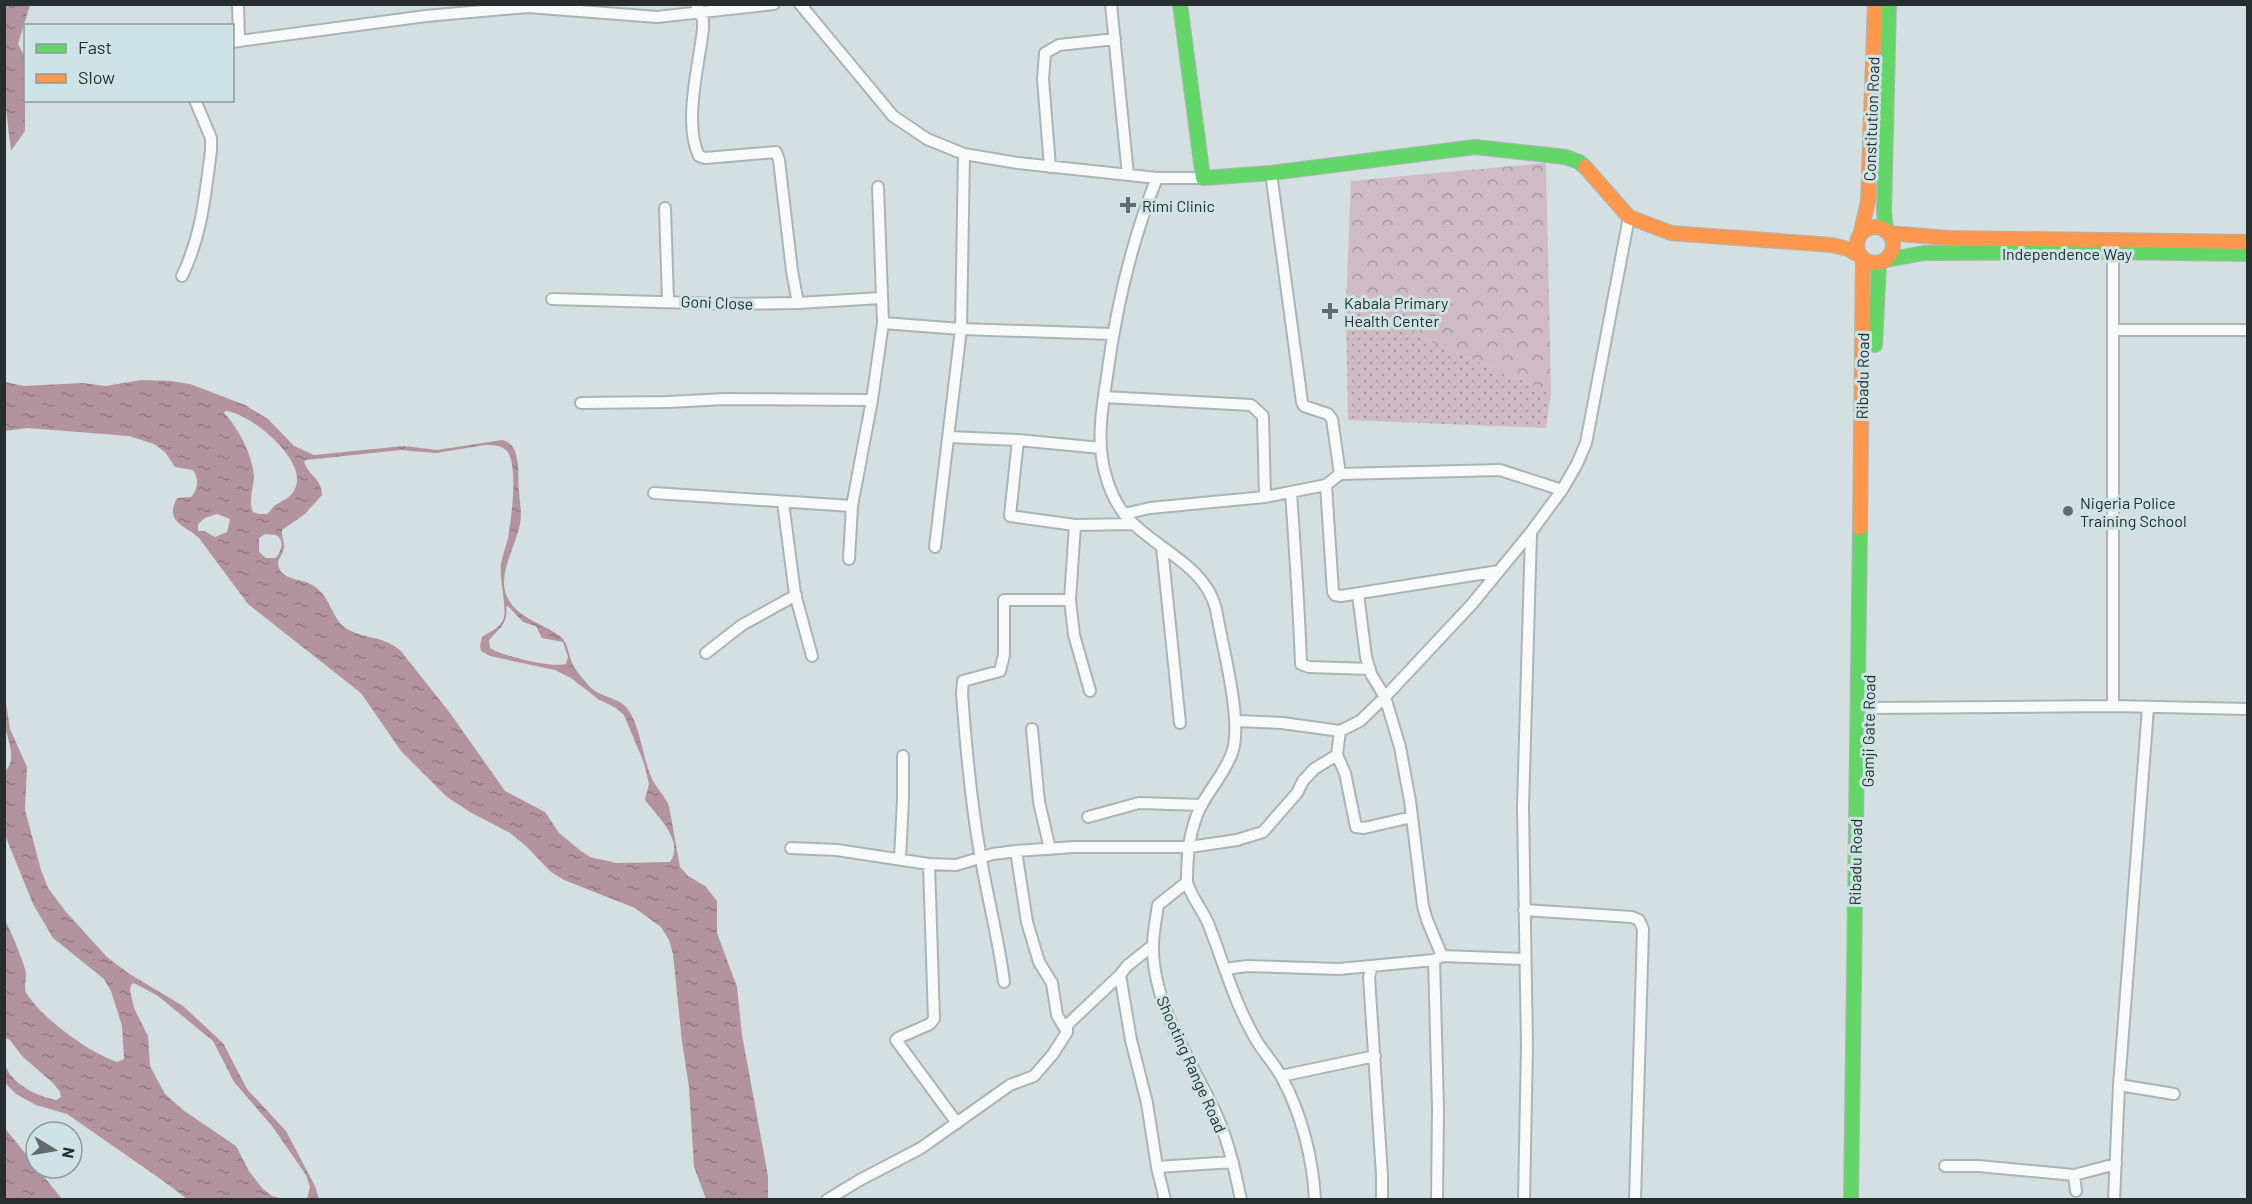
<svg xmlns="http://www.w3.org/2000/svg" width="2252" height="1204" font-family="Barlow,sans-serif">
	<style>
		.grass { fill: url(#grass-dots) }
		.forest { fill: url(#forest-crowns) }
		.water { fill: url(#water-ripples); fill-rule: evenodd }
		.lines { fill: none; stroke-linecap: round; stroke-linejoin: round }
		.street-casing { stroke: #abb4b5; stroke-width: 14 }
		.fast-casing { stroke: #abb4b5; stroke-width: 16 }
		.slow-casing { stroke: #abb4b5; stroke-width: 16 }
		.street { stroke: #f8fafa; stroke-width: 10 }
		.fast { stroke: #63d668; stroke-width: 14 }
		.slow { stroke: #ff974d; stroke-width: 14 }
		.poi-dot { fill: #636c6d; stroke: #cee3e5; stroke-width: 2 }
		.labels { text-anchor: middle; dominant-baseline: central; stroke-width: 6; stroke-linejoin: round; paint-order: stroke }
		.street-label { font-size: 16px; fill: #262e2f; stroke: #cee3e5 }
		.poi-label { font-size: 16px; fill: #262e2f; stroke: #cee3e5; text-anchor: start }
	</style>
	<defs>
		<pattern id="grass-dots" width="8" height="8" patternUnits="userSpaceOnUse" patternTransform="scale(1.5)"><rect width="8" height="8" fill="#cfbbc3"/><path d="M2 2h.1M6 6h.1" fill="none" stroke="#a8989f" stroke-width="1.8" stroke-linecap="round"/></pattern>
		<pattern id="forest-crowns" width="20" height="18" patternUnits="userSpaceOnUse" patternTransform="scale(1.5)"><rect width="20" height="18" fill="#cfbbc3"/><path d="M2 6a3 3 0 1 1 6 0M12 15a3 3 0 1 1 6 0" fill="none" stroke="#a8989f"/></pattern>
		<pattern id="water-ripples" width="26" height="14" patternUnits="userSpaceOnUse" patternTransform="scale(1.5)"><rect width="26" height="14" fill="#b3939e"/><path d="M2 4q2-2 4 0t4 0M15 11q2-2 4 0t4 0" fill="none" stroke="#917881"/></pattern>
	</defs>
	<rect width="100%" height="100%" fill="#d3dfe0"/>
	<path class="grass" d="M 1346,305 L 1551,393 L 1546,428 L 1348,420 Z"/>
	<path class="forest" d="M 1546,163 L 1551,393 L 1346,305 L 1351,181 Z"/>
	<path class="water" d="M 4,5 L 30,5 L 18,44 L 25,57 L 25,131 L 11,151 L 4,93 Z
		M 141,380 L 171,381 L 190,384 L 245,405 L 268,419 L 294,446 L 314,455 L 404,446 L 437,450 L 502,440 C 523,444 517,478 519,492 C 520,504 522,513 520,524 C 516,545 500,570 505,591 C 512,617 541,622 560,636 C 569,644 568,655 573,665 C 577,672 584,680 590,687 C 600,697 616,697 625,706 C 640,721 643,760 652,779 C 657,789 665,796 669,806 L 680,867 L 688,876 L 705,886 L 717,901 L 717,933 L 737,987 L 742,1035 L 768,1176 L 768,1199 L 706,1199 L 694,1167 L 689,1087 L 682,1042 L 673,954 L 669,940 L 661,927 L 635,908 L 564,880 L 551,872 L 526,846 L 510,833 L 470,812 L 447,797 L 401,751 L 361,693 L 248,604 L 199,538 C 185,525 164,523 177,498 L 191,497 C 198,490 199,478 193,470 L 175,467 L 165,452 L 154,444 L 129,436 L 27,428 L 5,431 L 5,382 L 24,386 L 82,383 L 106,386 ZM 225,411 C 249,412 306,459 296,486 C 293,496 286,499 277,504 C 273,506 271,511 267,514 L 259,514 L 253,512 C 248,500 253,490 254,478 C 254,458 238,427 224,413 ZM 485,445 C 493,445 501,445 507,451 C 519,466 511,520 508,538 C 506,547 502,556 501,565 C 499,579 508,611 503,620 C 499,629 489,632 482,637 L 480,646 L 481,651 L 490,656 L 555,670 L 571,678 L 598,699 L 616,708 L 624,715 L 644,763 L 649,784 L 645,800 C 657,816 685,841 670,862 L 616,863 L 590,857 L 581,851 L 559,833 L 545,812 L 505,791 L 450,713 L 400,650 C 381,635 368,640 349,630 C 330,620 333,597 312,585 C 303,579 285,580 280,570 C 275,560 282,557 284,548 C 285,542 281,537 282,530 L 305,514 L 322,495 C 322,479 309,476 304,462 L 306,460 L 401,450 L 436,453 ZM 217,514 L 230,519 L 227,532 L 215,537 L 204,531 L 198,531 L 198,524 L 205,518 ZM 265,534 L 276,535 C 285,541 282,549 276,558 L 266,558 L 259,552 L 259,538 ZM 508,606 L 523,622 L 536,626 L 542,638 L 563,642 L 568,657 L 566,664 C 552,668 502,656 490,648 L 489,640 C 498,629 509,623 506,607 Z
		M 5,697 L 10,729 L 27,767 L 25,810 L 41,870 L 48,888 L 66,912 L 107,957 L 128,973 L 183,1006 L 223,1043 L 247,1089 L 286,1131 L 315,1186 L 319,1199 L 307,1199 L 310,1187 L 306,1175 L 272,1126 L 234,1082 L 213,1041 L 158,996 L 134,983 L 131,985 L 130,990 L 134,1008 L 148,1036 L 150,1066 L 165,1094 L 183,1110 L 236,1146 L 249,1171 L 262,1188 L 272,1196 L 283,1199 L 187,1199 L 162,1180 L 67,1114 L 36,1105 L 16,1094 L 5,1083 L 5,1064 C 11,1084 37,1096 56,1100 L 61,1097 L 60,1092 L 53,1083 L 22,1056 L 10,1040 L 5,1038 L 5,921 C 9,926 26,967 26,974 C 26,981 24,987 26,993 C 43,1019 88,1052 117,1062 L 124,1059 L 122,1026 L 111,991 L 104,979 L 53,938 L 33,904 L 5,835 L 5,771 C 17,760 8,740 5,726 C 3,717 4,706 5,697 Z
		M 4,1127 L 62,1199 L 5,1199 Z"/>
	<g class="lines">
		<defs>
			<path id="street" d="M 238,4 L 239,41
				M 696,4 L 703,20 L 703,29 C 699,65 683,123 699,156 L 705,158 L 776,152 L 779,160 L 792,271 L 798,303
				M 800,4 L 893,116 L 927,139 L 964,154 L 1018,163 L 1157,178 L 1203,178
				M 1111,4 L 1128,175
				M 232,42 L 426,16 L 528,7 L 657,17 L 774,4
				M 1050,167 L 1043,79 L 1045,53 L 1059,45 L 1115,39
				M 1271,173 L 1302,402 L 1304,406 L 1328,414 L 1332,419 L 1340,474
				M 1157,178 C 1131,242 1116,308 1107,376 C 1103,402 1098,432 1102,458 C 1105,478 1113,501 1126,516 C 1154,549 1205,564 1216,609 C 1222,646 1242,716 1233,750 C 1227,770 1211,787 1201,806 C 1189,830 1187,856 1187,882 L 1158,905 C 1156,919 1153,933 1153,946 C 1152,1005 1194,1065 1217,1116 C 1229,1143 1235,1171 1241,1200
				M 665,208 L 668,301
				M 2113,252 L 2113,706
				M 182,276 C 202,235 205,195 211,151 L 211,138 L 195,100
				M 552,299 L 730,304 L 798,303 L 881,298
				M 883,323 L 961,329 L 1112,334
				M 2113,330 L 2248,330
				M 1104,397 L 1251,405 L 1263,416 L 1265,497
				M 581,403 L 668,402 L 725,399 L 872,400
				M 949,437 L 1018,440 L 1101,448
				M 1018,440 L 1010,516 L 1075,525 L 1133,524
				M 1326,485 L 1333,592 L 1335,595 L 1341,596 L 1499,571
				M 1291,492 C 1295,549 1299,607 1301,664 L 1309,667 L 1370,669
				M 654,493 L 852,506
				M 783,502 L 795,594 L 812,656
				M 1124,514 L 1150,508 L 1265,497 L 1326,485 L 1340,474 L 1500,470 L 1562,490
				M 1075,525 L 1070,600 L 1074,635 L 1090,691
				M 935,547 L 961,329 L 964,154
				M 1162,547 L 1180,723
				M 849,559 L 852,506 L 872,400 L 883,323 L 878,187
				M 1358,594 L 1366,657 L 1371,674 L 1385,697 L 1400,747 L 1410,801 L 1423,906 L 1427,920 L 1442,956
				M 706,653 L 742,625 L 796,595
				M 1869,708 L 2113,706 L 2248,709
				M 1236,721 L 1282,723 L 1340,731 L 1360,721 L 1385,697 L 1472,604 L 1531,532 L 1562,490 L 1577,464 L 1586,443 L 1629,217
				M 1032,729 L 1039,802 L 1050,849
				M 1337,755 L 1345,773 L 1356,827 L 1364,828 L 1412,817
				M 1088,817 L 1139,803 L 1202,805
				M 791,848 L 837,850 L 929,864 L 956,865 L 993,854 L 1016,851 L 1074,847 L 1190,847 L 1237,840 L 1263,832 L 1297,793 L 1303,781 L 1314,769 L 1337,755 L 1340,731
				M 1016,851 L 1027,922 L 1039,962 L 1052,983 L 1057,1015 L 1067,1032
				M 900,859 L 903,799 L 903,756
				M 929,864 L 934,1019 L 930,1024 L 898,1038 L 896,1040 L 957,1123
				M 1187,882 C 1191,897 1202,909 1208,923 C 1223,961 1234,1002 1255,1038 C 1262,1051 1274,1063 1281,1076 C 1301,1112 1313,1158 1315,1200
				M 1524,910 L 1632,917 L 1639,920 L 1643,929 L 1635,1200
				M 1434,960 L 1438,1109 L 1437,1200
				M 1372,966 L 1369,977 L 1382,1175 L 1382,1200
				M 1225,969 L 1247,966 L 1339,969 L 1434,960 L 1442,956 L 1524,959
				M 1120,975 L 1131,1040 L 1147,1103 L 1157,1167 L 1165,1200
				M 1004,982 C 999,941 988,900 981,859 C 971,804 966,749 962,693 L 963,681 L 1000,671 L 1004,655 L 1004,600 L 1070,600
				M 1281,1076 L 1375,1056
				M 2119,1085 L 2174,1094
				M 1945,1166 L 1978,1166 L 2074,1175 L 2116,1164
				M 1157,1167 L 1233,1162
				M 2074,1175 L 2076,1191
				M 827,1200 L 858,1181 L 921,1148 L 1010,1085 L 1034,1076 L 1053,1054 L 1067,1032 L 1067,1025 L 1120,975 L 1127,966 L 1152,946
				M 1524,1200 L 1527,1046 L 1523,807 L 1531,533
				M 2114,1200 L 2119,1085 L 2148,708"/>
			<path id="fast" d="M 1180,4 L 1203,178 L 1271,173 L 1475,147 L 1566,157 L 1579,162 L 1585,167
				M 1886,231 L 1884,211 L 1889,4
				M 1886,260 L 1924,253 L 2113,252 L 2248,254
				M 1875,345 L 1879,263
				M 1851,1200 L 1860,528"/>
			<path id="slow" d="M 1585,167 L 1629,217 L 1671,233 L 1832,245 L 1848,249 L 1859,255
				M1857 245a18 18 0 1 1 36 0a18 18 0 1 1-36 0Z
				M 1861,232 L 1868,201 L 1875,4
				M 1889,233 L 1948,238 L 2248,242
				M 1860,528 L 1863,260"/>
		</defs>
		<use href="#street" class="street-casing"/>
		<use href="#fast" class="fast-casing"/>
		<use href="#slow" class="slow-casing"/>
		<use href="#street" class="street"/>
		<use href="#fast" class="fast"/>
		<use href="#slow" class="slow"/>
	</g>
	<g class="poi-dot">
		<path d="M1125 196h6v6h6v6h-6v6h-6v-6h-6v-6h6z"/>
		<path d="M1327 302h6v6h6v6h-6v6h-6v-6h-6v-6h6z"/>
		<circle cx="2068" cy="511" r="6"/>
	</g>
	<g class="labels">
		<g class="street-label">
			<text transform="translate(1871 119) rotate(-88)">Constitution Road</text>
			<text x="2067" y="253">Independence Way</text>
			<text transform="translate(717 302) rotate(2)">Goni Close</text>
			<text transform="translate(1862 376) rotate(-89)">Ribadu Road</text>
			<text transform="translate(1868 731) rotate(-89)">Gamji Gate Road</text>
			<text transform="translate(1855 862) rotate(-89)">Ribadu Road</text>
			<text transform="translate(1192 1064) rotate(66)">Shooting Range Road</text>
		</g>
		<g class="poi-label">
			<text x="1142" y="205">Rimi Clinic</text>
			<text x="1344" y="302">Kabala Primary<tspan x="1344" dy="18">Health Center</tspan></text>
			<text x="2080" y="502">Nigeria Police<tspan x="2080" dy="18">Training School</tspan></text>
		</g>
	</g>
	<rect width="2252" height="1204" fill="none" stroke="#262e2f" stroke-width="12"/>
	<rect x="24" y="24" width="210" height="78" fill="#cee3e5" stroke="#8b9b9c" stroke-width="1.5"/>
	<rect x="36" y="44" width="30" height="9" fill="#63d668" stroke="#8b9b9c" stroke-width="1.5"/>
	<text x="78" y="54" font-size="18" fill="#262e2f">Fast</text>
	<rect x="36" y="74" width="30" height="9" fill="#ff974d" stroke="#8b9b9c" stroke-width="1.5"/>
	<text x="78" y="84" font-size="18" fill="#262e2f">Slow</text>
	<g transform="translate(54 1150) rotate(101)"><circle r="28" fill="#cee3e5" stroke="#8b9b9c" stroke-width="1.5"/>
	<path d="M0-4.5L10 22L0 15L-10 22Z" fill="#636c6d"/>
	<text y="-9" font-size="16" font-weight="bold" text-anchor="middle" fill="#262e2f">N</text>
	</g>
</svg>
